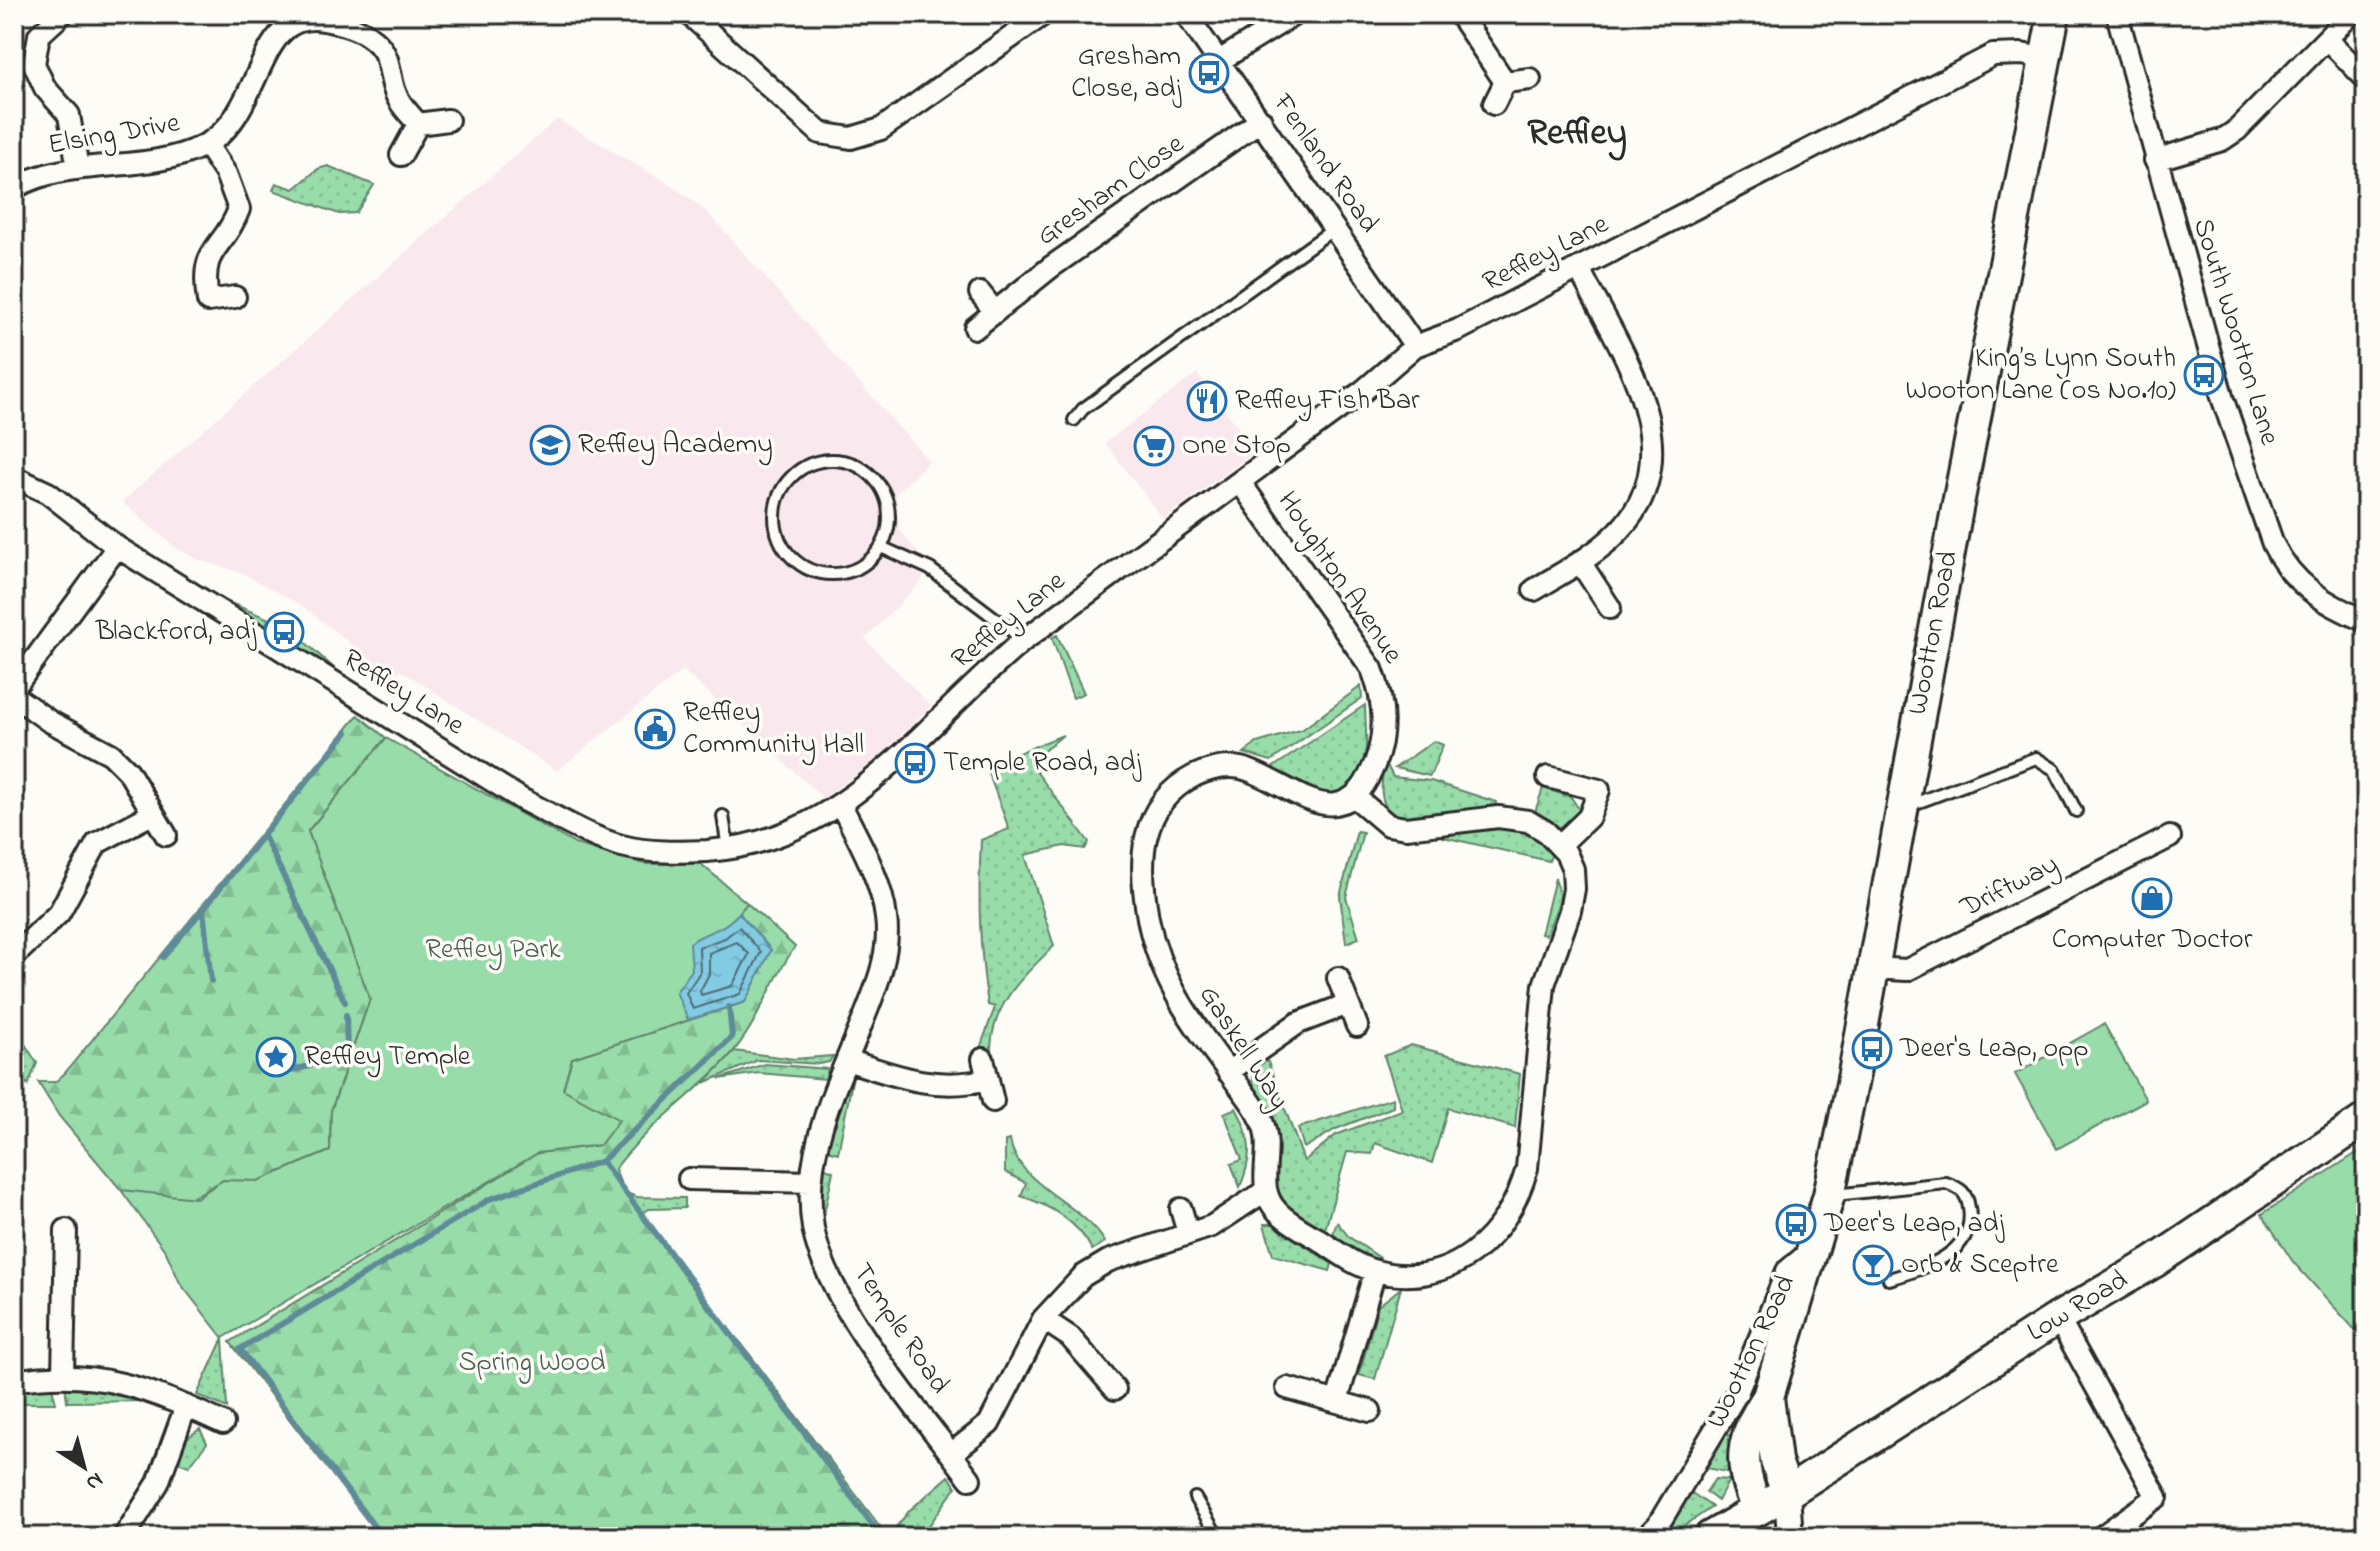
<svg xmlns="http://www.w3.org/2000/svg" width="2380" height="1551" font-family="'Indie Flower',sans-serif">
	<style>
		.built { fill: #f9e9ee }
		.grass { fill: url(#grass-dots); stroke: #61846a; stroke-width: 2 }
		.forest { fill: url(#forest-firs); stroke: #61846a; stroke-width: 2 }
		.park { fill: #97dca9; stroke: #61846a; stroke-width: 2 }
		.water { fill: url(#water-ripples); stroke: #5f8b99; stroke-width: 2 }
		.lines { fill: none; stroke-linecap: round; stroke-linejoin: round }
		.shore { stroke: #4e6b75; stroke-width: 2 }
		.stream { stroke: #5f8b99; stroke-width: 6 }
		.service-casing { stroke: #2b2b2b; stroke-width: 16 }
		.minor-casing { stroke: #2b2b2b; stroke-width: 26 }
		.tertiary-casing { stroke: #2b2b2b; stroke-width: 30 }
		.primary-casing { stroke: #2b2b2b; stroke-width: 36 }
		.service { stroke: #fdfcf7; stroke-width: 10 }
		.minor { stroke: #fdfcf7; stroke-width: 20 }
		.tertiary { stroke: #fdfcf7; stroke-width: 24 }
		.primary { stroke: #fdfcf7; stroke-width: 30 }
		.labels { text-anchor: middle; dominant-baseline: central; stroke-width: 7; stroke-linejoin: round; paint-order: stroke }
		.poi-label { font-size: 28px; fill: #2b2b2b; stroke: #fdfcf7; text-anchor: start }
		.street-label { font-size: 28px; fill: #2b2b2b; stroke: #fdfcf7 }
		.park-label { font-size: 28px; fill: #4b6051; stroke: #fdfcf7 }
		.district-label { font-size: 36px; font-weight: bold; fill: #2b2b2b; stroke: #fdfcf7 }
	</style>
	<defs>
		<pattern id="grass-dots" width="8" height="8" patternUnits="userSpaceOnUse" patternTransform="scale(2)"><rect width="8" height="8" fill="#97dca9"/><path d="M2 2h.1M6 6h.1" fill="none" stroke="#82bd92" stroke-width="1.8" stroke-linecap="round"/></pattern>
		<pattern id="forest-firs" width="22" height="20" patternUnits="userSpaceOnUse" patternTransform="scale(2)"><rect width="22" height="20" fill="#97dca9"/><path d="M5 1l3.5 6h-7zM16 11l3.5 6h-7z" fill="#82bd92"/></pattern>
		<pattern id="water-ripples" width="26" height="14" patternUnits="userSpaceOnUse" patternTransform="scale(2)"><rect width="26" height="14" fill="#82cbe3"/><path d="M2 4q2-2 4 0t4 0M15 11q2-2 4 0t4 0" fill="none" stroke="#70aec3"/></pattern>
	</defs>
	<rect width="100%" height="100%" fill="#fdfcf7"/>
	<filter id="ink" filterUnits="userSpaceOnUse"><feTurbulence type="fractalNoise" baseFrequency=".0125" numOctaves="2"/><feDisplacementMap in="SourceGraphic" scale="16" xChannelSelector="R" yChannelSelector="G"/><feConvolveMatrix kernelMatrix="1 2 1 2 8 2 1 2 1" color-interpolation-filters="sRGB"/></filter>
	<g filter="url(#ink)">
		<path class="built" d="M 557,119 L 673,186 L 706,211 L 929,461 L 896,494 L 899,529 L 919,554 L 934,563 L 918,585 L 865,639 L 931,706 L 874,762 L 823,798 L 683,670 L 557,771 L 400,670 L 395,678 L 301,605 L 242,573 L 196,559 L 175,547 L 122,502 Z
			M 1197,373 L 1256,451 L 1163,519 L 1105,443 Z"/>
		<path class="grass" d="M 328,166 L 374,185 L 356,213 L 339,214 L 273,190 L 276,183 L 294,189 L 318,169 Z
			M 221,599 L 269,619 L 264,627 Z
			M 297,635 L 335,669 L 334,670 L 291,642 Z
			M 1057,635 L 1084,693 L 1073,698 L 1052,638 Z
			M 1361,686 L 1362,698 L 1271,761 L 1244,753 L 1257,743 L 1303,729 Z
			M 1365,705 C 1366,746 1374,779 1328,796 L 1272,768 Z
			M 1063,735 L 1040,754 L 1032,766 L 1089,842 L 1085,849 L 1064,846 L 1025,855 L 1054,946 C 1023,976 993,1003 991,1048 L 979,1051 L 995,1007 L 988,1005 C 979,947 978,899 981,840 L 1009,829 L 986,766 Z
			M 1434,741 L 1443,745 L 1430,776 L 1395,768 Z
			M 1385,761 L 1393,777 L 1431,781 L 1496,802 L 1495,808 L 1399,819 C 1376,807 1381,783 1385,761 Z
			M 1543,788 L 1571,797 L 1582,814 L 1564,829 L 1534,815 Z
			M 1512,823 L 1554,848 L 1549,861 L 1443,837 L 1443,831 Z
			M 1357,831 L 1363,832 L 1346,897 L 1359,938 L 1346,943 L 1340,896 Z
			M 1555,878 L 1560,900 L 1546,935 L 1541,934 Z
			M 14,1027 L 37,1063 L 28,1085 L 14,1071 Z
			M 1411,1045 L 1520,1074 L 1515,1128 L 1448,1108 L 1432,1163 L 1375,1143 L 1372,1154 L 1347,1152 L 1324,1233 C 1310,1223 1288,1215 1279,1200 C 1268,1182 1279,1158 1276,1139 C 1271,1111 1239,1087 1260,1058 L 1268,1062 L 1304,1161 L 1336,1135 L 1402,1110 L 1384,1056 Z
			M 734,1051 L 794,1059 L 833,1056 L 829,1062 L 819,1064 L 758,1060 L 704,1083 Z
			M 765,1064 L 828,1069 L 825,1079 L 759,1073 L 719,1079 Z
			M 853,1076 L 838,1153 L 824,1149 Z
			M 1393,1098 L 1393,1107 L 1336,1129 L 1304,1148 L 1298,1128 Z
			M 1236,1108 C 1252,1137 1253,1157 1240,1187 L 1231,1164 L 1242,1160 L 1224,1113 Z
			M 1010,1140 C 1017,1185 1083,1204 1105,1242 L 1092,1250 C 1079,1222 1049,1205 1021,1196 L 1026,1183 L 1005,1172 L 1005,1141 Z
			M 821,1166 L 833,1171 L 822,1224 Z
			M 624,1192 L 637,1197 L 685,1198 L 685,1208 L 649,1209 L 641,1213 Z
			M 1337,1222 L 1349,1237 L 1380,1258 L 1377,1261 L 1332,1237 Z
			M 1264,1224 L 1273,1224 L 1332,1264 L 1330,1271 L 1273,1255 Z
			M 1401,1288 L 1375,1379 L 1359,1375 L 1378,1306 Z
			M 223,1338 L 227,1408 L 197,1395 Z
			M 51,1384 L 56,1403 L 15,1403 L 14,1391 Z
			M 65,1384 L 152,1401 L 67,1402 Z
			M 200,1429 L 207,1443 L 189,1466 L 175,1461 L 184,1440 Z
			M 1725,1433 L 1730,1436 L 1731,1473 L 1707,1468 Z
			M 949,1476 L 956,1487 L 921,1537 L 888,1537 L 910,1510 Z
			M 1715,1479 L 1729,1480 L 1718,1501 L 1706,1492 Z
			M 1692,1493 L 1712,1507 L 1668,1537 L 1658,1537 Z"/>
		<path class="forest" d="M 358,715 L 386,738 L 308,831 L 370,999 L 331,1111 L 330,1151 L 251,1184 L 216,1184 L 188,1200 L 121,1190 L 59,1116 L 38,1082 L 55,1082 L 65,1073 Z
			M 747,903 L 795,947 C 771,980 759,1022 732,1053 C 696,1095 648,1124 615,1169 L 624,1192 L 707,1307 L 741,1343 L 888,1537 L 380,1537 L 230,1342 L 538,1153 L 600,1145 L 563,1089 L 572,1058 L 745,1002 L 739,913 Z"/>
		<path class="park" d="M 386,738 L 575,844 L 645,864 L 701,864 L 747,903 L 739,913 L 771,950 L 745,1002 L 572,1058 L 563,1089 L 619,1120 L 600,1145 L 538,1153 L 223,1338 L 180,1283 L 166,1252 L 121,1190 L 196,1198 L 223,1180 L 258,1181 L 330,1151 L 331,1111 L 370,999 L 308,831 Z
			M 2104,1024 L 2146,1100 L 2057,1149 L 2015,1074 Z
			M 2366,1147 L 2366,1342 L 2293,1262 L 2262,1214 Z"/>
		<path class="water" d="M 739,913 L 771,950 L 745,1002 L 688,1020 L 676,992 L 692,970 L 690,943 C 711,928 717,935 739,913 Z"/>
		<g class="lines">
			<path class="shore" d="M 739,927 L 761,952 L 740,994 L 693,1009 L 686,993 L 700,972 L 699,947 L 725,938 Z
				M 737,942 L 749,954 L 732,986 L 701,995 L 700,991 L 709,974 L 709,953 Z"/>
			<path class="stream" d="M 263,834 L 345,1002
				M 163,957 L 203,909
				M 211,981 L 203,909 L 347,732
				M 275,1075 L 347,1056 L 346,1015
				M 602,1161 L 881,1536
				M 382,1537 L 240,1349 L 490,1199 L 602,1161 L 732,1037 L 729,1007"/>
			<defs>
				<path id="service" d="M 1074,420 L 1083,409 L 1335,228
					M775 517a57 57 0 1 1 114 0a57 57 0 1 1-114 0Z
					M 881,547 L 930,569 L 1024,640
					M 1908,806 L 2036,758 L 2055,770 L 2076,811
					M 723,816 L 728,849
					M 1835,1195 L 1946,1183 C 1960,1188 1967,1192 1969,1208 C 1977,1253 1923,1269 1889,1279
					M 1195,1498 L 1218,1537"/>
				<path id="minor" d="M 62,14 L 39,35 L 34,64 L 45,88 L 69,115 L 78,169
					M 689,14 L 820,133 L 851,138 L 881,129 L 1044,14
					M 1186,14 L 1415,346
					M 1459,14 L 1505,82
					M 2117,14 L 2223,400 L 2273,544 C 2293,585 2325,604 2366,621
					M 2327,39 L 2366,79
					M 1219,61 L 1295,14
					M 1494,104 L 1505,82 L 1530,79
					M 207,145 L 226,174 L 239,209 C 223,253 199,244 208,301 L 235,297
					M 401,155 L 418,124
					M 2155,160 L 2222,140 L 2237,130 L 2351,14
					M 14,188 C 71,155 145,175 203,146 C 266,116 253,2 329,21 C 347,25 365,30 378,44 C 390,57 389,73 394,89 C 398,103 409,113 418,124 L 448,120
					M 980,293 L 995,312
					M 975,328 L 1051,267 L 1261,120
					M 14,477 L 48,493 L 117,547 L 523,800 C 555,816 588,837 622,846 C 649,853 680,852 707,851 C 849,841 923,723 1024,640 L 1363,391 L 1415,346 L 1458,330 L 1993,55 L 2021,54 L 2045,58
					M 1240,482 L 1372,669 C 1384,700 1387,732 1375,763 C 1367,782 1358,800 1336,804 C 1309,809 1269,774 1241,768 C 1225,765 1209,769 1194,776 C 1138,805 1138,862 1148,918 C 1159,978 1192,1023 1228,1071 C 1239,1087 1254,1103 1262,1121 C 1276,1153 1252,1186 1278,1212 C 1289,1223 1304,1231 1318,1239 C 1336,1251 1355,1266 1376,1271 C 1451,1291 1509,1236 1527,1168 L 1544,985 L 1570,911 L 1574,889 L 1573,869 L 1566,853 L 1545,831 L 1528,821 L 1498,817 L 1406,828 L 1388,825 L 1355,797
					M 1580,562 L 1610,608
					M 1534,590 C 1563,572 1595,556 1619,531 C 1695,451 1618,346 1579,269
					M 14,688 L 117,547
					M 14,696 L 49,721 L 111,754 L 128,771 L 166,835
					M 1548,777 L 1599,790 L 1589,817 L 1560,845
					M 841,805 C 858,839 882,880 886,918 C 891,952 876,988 864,1018 C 837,1085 801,1154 813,1228 C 827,1306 922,1414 970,1479
					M 14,956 L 59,913 L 97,843 L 152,814
					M 1871,968 L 1907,970 L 2170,837
					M 1338,978 L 1357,1026
					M 983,1059 L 993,1101
					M 847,1060 C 895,1076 937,1092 988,1079
					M 1228,1072 L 1298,1023 L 1348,1004
					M 689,1179 L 811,1182
					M 1181,1209 L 1188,1233
					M 2058,1318 L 2157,1497 L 2101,1537
					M 1043,1319 L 1070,1337 L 1115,1389
					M 63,1375 L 66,1230
					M 14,1381 C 96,1367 150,1389 223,1423
					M 1287,1388 L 1370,1411
					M 1337,1401 L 1375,1271
					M 951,1454 L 989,1424 L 1043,1319 L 1083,1276 L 1108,1261 L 1212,1226 L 1265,1191
					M 124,1537 L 158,1483 L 186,1406
					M 1646,1537 L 1658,1525 L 1737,1393 L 1787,1271 L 1811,1251"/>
				<path id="tertiary" d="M 1787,1493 L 1790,1537"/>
				<path id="primary" d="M 1768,1397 L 1776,1461 L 1787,1493
					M 1757,1509 C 1737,1462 1740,1440 1768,1397 L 1829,1195 L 1853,1079 L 1957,509 L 2054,14
					M 1710,1537 L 1787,1493 L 2058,1318 L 2154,1262 L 2366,1119"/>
			</defs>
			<use href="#service" class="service-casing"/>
			<use href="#minor" class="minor-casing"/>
			<use href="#tertiary" class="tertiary-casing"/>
			<use href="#primary" class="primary-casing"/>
			<use href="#service" class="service"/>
			<use href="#minor" class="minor"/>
			<use href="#tertiary" class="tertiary"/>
			<use href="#primary" class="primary"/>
		</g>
	</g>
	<defs>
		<symbol id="bus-ring" viewBox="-11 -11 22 22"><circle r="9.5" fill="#fdfcf7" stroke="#1f6fb2" stroke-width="1.5"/><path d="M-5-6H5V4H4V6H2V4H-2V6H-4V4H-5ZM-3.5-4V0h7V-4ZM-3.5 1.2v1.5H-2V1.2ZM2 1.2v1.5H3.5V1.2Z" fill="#1f6fb2"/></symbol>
		<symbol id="restaurant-ring" viewBox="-11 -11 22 22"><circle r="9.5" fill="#fdfcf7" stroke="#1f6fb2" stroke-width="1.5"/><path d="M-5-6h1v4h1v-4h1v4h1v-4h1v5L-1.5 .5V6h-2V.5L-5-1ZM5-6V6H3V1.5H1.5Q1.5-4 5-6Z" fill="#1f6fb2"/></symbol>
		<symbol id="school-ring" viewBox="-11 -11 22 22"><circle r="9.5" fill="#fdfcf7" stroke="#1f6fb2" stroke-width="1.5"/><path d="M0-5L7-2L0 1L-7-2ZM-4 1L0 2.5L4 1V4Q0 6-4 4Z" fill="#1f6fb2"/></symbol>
		<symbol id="supermarket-ring" viewBox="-11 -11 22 22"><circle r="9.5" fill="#fdfcf7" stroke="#1f6fb2" stroke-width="1.5"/><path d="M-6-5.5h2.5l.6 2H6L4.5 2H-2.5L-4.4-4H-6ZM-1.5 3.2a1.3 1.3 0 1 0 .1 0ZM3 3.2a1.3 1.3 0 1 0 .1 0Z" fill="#1f6fb2"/></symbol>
		<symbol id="civic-ring" viewBox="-11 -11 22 22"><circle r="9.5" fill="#fdfcf7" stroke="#1f6fb2" stroke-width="1.5"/><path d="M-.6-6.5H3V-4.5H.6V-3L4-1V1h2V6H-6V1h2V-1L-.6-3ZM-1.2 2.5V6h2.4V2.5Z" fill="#1f6fb2"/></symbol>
		<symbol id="shop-ring" viewBox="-11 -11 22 22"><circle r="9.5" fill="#fdfcf7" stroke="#1f6fb2" stroke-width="1.5"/><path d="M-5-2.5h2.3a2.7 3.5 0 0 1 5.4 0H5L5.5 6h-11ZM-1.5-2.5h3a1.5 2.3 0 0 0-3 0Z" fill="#1f6fb2"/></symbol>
		<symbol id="sight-ring" viewBox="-11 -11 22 22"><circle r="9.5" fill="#fdfcf7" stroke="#1f6fb2" stroke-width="1.5"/><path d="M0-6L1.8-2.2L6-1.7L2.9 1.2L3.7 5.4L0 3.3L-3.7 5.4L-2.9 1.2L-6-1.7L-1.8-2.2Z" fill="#1f6fb2"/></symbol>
		<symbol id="bar-ring" viewBox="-11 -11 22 22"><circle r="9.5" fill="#fdfcf7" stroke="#1f6fb2" stroke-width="1.5"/><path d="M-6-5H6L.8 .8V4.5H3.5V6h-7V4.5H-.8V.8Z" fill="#1f6fb2"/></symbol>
	</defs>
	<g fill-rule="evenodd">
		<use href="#bus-ring" x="1187" y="51" width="44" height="44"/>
		<use href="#bus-ring" x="2182" y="353" width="44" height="44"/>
		<use href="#restaurant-ring" x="1185" y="379" width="44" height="44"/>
		<use href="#school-ring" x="528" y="423" width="44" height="44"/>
		<use href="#supermarket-ring" x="1132" y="424" width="44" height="44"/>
		<use href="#bus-ring" x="262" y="610" width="44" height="44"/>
		<use href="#civic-ring" x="633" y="707" width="44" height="44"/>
		<use href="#bus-ring" x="893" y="741" width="44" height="44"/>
		<use href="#shop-ring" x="2130" y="876" width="44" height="44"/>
		<use href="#bus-ring" x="1850" y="1027" width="44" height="44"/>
		<use href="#sight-ring" x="254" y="1035" width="44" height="44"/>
		<use href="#bus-ring" x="1774" y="1202" width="44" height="44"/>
		<use href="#bar-ring" x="1851" y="1243" width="44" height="44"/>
	</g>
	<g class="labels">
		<g class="poi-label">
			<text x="1181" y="57" text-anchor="end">Gresham<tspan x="1181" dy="32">Close, adj</tspan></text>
			<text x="2176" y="359" text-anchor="end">King’s Lynn South<tspan x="2176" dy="32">Wooton Lane (os No.10)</tspan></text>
			<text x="1235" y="401">Reffley Fish Bar</text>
			<text x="578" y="445">Reffley Academy</text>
			<text x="1182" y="446">One Stop</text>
			<text x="256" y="632" text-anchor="end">Blackford, adj</text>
			<text x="683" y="713">Reffley<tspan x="683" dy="32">Community Hall</tspan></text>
			<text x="943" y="763">Temple Road, adj</text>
			<text x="2152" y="940" text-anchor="middle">Computer Doctor</text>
			<text x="1900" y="1049">Deer's Leap, opp</text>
			<text x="304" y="1057">Reffley Temple</text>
			<text x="1824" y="1224">Deer's Leap, adj</text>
			<text x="1901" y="1265">Orb &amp; Sceptre</text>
		</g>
		<g class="street-label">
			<text transform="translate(114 135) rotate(-10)">Elsing Drive</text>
			<text transform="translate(1325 164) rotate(55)">Fenland Road</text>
			<text transform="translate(1111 191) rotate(-35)">Gresham Close</text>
			<text transform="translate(1546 254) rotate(-27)">Reffley Lane</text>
			<text transform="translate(2235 332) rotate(73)">South Wootton Lane</text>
			<text transform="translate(1339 578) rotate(56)">Houghton Avenue</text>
			<text transform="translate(1009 621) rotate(-39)">Reffley Lane</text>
			<text transform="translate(1934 633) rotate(-79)">Wootton Road</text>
			<text transform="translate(403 693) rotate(32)">Reffley Lane</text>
			<text transform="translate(2010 887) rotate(-27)">Driftway</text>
			<text transform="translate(1243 1048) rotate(57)">Gaskell Way</text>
			<text transform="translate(2078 1307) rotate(-31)">Low Road</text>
			<text transform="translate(900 1329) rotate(56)">Temple Road</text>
			<text transform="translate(1752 1352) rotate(-64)">Wootton Road</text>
		</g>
		<g class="park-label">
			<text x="493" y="950">Reffley Park</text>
			<text x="532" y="1363">Spring Wood</text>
		</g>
		<g class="district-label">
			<text x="1577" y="134">Reffley</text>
		</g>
	</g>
	<rect width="2380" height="1551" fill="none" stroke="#fdfcf7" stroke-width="48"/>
	<rect x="24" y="24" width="2332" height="1503" fill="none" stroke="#2b2b2b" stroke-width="3" filter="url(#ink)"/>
	<g transform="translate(84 1467) rotate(144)" stroke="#fdfcf7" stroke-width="6" paint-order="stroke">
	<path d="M0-6L14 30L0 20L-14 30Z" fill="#2b2b2b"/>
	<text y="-12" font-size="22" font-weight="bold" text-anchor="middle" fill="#2b2b2b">N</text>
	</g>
</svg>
